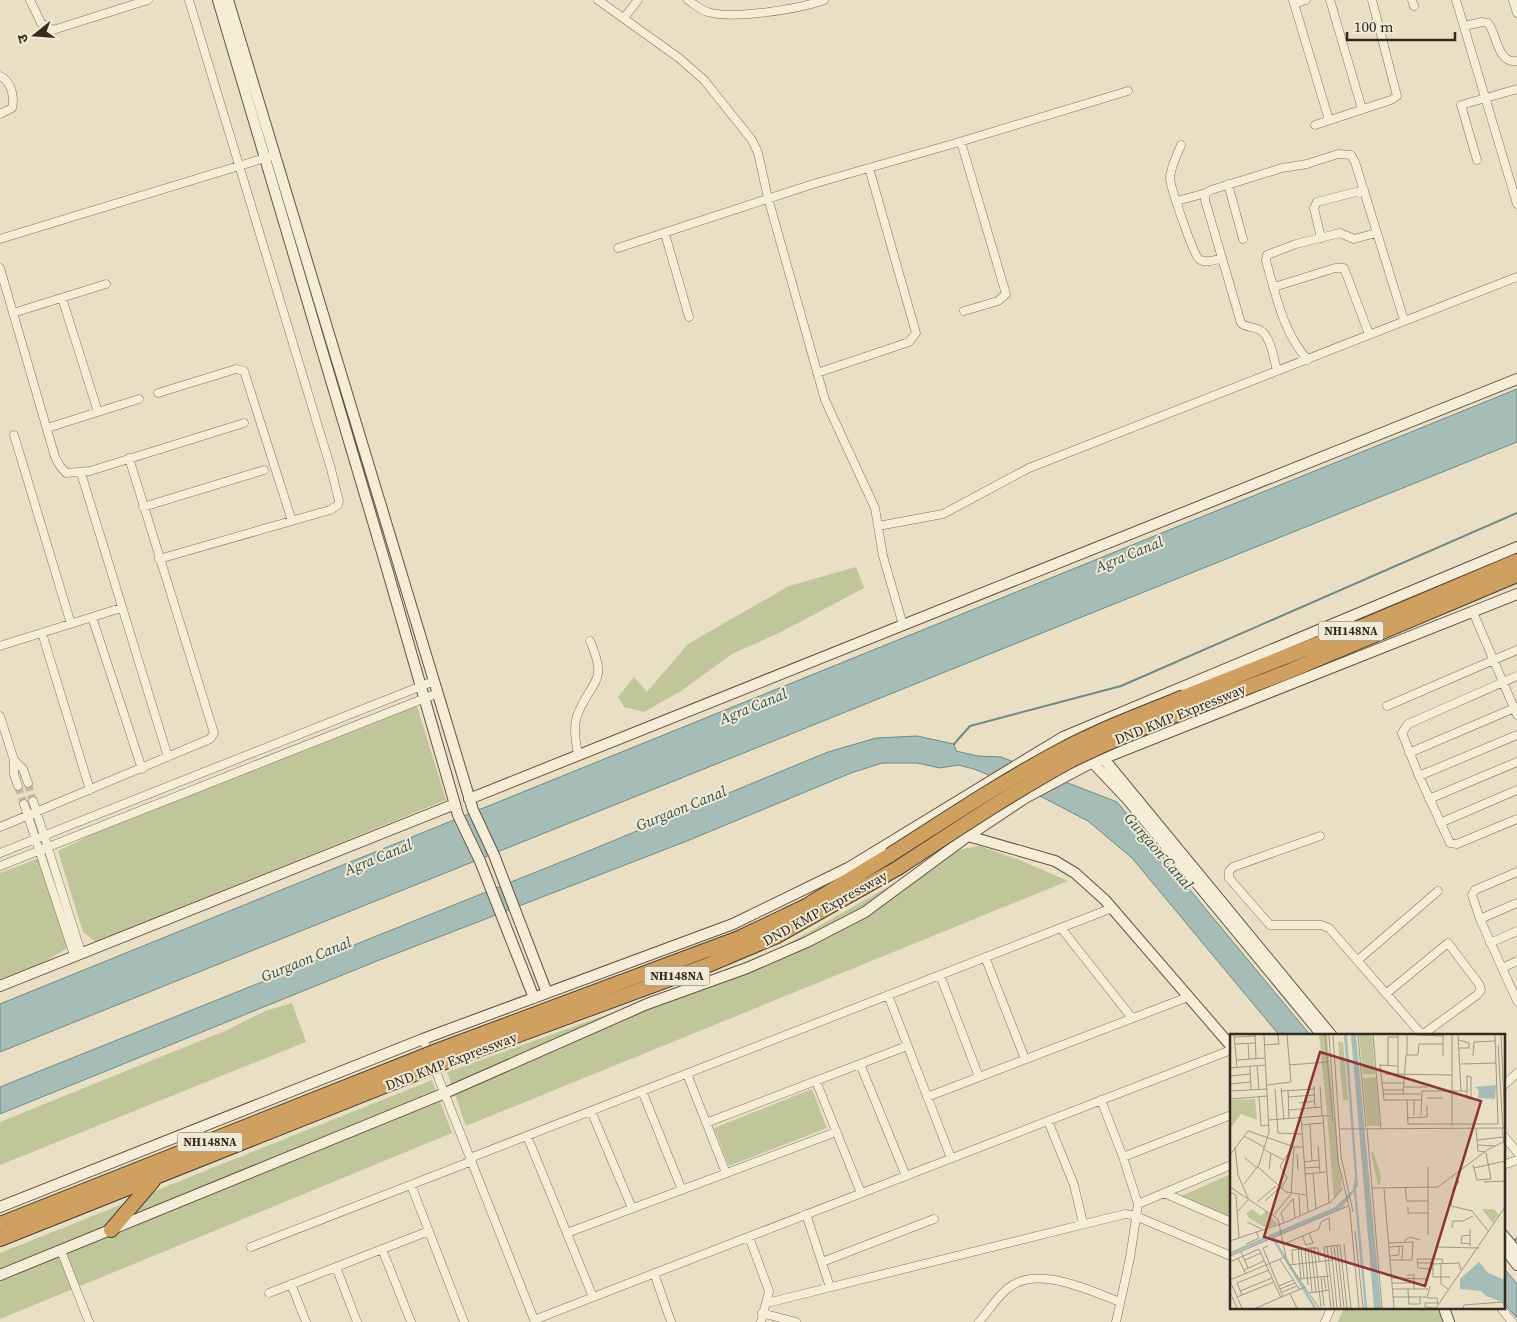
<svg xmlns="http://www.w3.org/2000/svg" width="1517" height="1322" font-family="'Source Serif 4','Noto Sans Devanagari',serif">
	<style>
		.green { fill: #c0c69a }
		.water { fill: #a6bdb7; stroke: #6e8a84 }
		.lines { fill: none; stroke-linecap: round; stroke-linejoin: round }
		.stream { stroke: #6e8a84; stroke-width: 2 }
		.street-tunnel { stroke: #c5bba4; stroke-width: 8; stroke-dasharray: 8 4; stroke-linecap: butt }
		.street-casing { stroke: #82715d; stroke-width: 9 }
		.secondary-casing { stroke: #645340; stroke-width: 12 }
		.highway-casing { stroke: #504031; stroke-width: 16 }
		.street { stroke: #f5edd7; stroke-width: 8 }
		.secondary { stroke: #f5edd7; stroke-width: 10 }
		.highway { stroke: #cfa05f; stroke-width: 14 }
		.highway-bridge-casing { stroke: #504031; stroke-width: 16; stroke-linecap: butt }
		.highway-bridge { stroke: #cfa05f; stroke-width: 14 }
		.labels { text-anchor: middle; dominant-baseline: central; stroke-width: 4; stroke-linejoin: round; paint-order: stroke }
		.shield { fill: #f1e9d4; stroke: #6d6355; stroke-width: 1 }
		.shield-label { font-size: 12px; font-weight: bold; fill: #342a1f }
		.street-label { font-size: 14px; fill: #342a1f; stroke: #f1e9d4 }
		.water-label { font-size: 15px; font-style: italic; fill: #305250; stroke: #f1e9d4 }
		.inset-river { fill: none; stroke: #a6bdb7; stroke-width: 2.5 }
		.inset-road { fill: none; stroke: #a19783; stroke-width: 1 }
		.view { fill: #8a3534; fill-opacity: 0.15; stroke: #8a3534; stroke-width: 2.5 }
		.inset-edge { fill: none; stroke: #342a1f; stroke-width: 2.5 }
	</style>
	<rect width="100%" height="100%" fill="#e9dfc5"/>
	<path class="green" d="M 856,567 L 864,588 L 779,633 L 732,654 L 681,691 L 644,712 L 624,707 L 618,697 L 634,677 L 647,692 L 688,644 L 789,586 Z
		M 417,706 L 446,800 L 96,942 L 83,932 L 58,851 L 93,834 Z
		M 980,846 L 1022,861 L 1068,881 L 466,1126 L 447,1072 L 748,964 L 791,942 L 951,851 Z
		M 39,858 L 67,948 L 43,963 L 0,979 L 0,873 Z
		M 292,1003 L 306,1042 L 0,1165 L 0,1122 L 227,1030 L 265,1011 Z
		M 432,1080 L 452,1133 L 0,1319 L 0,1253 Z
		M 812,1089 L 827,1128 L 729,1166 L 714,1128 Z
		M 1231,1174 L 1231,1217 L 1181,1196 Z
		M 1344,1308 L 1436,1308 L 1446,1322 L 1338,1322 Z"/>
	<path class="water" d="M 1517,389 L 1517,442 L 0,1052 L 0,1004 Z
		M 917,736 L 954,744 L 956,751 L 978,756 L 1001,757 L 1117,802 L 1311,1036 L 1280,1036 L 1132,858 L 1088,821 L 1038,795 L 974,769 L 958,765 L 940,768 L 917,763 L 882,763 L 851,773 L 687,841 L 377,961 L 0,1114 L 0,1087 L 586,852 L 828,752 L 876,738 Z
		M 1503,1267 L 1517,1284 L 1517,1318 L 1503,1302 Z"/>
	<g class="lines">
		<path class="stream" d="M 954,744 L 970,726 L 1121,686 L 1517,513
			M 1512,1243 L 1517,1238"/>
		<path class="street-tunnel" d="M 28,783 L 33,801
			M 18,786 L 24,804"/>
		<defs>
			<path id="street" d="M 30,0 L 41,23 L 53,30 L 148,0
				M 598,0 L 679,58 L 704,80 L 752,140 L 758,153 L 768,198 L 825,400 L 875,508 L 883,556 L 903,625
				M 688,0 C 694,4 700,10 708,12 C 732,20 799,9 824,0
				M 1293,0 L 1329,120
				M 1330,0 L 1362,109
				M 1412,0 L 1414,6
				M 1456,0 L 1517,204
				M 1513,0 L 1517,13
				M 1294,4 L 1306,0
				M 624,18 L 638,0
				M 1464,26 L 1482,22 L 1488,23 C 1497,34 1497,64 1517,61
				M 0,76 C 11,81 15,97 12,108 L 0,114
				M 1315,125 L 1391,100 L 1397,96 L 1372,0
				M 961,142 L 1006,294 L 998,301 L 964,311
				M 1181,145 C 1177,155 1170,168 1170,179 C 1171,188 1193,254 1199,259 C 1205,264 1215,260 1222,258
				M 1477,160 L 1461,105 L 1517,89
				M 1228,184 L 1243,239
				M 1177,201 L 1206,193
				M 665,234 L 689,317
				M 1321,238 L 1314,208 L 1317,202 L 1364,190
				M 0,239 L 275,155
				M 618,248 L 813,184 L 956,143 L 1128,91
				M 0,268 L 55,457 L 60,466 L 66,473 L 90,471 L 244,423
				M 1274,287 L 1335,268 L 1344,268 L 1369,334
				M 62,298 L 98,412
				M 13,313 L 106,284
				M 1308,360 C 1283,333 1276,295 1266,261 L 1267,255 L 1296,244 L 1340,233 L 1354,239 L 1376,233
				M 1277,371 C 1274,360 1271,336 1260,330 C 1253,326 1246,328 1241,323 L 1205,200 L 1206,193 L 1211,190 L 1282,168 L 1307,164 L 1338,154 L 1351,155 L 1355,162 L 1404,320
				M 817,373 L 909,342 L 916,333 L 869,168
				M 158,393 L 236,369 L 244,371 L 292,521
				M 47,428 L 139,399
				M 14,435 L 71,624
				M 81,473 L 168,757
				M 143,507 L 264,470
				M 878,526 L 943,514 L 1029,468 L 1517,277
				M 159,559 L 330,510 L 338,505 L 339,501 L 331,469 L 189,0
				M 1473,612 L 1517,715
				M 92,617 L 142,769
				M 42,633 L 90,790
				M 0,646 L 121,608
				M 1517,676 L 1408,724 L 1402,733 L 1419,776 L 1450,843 L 1457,844 L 1517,819
				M 1387,706 L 1517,650
				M 0,716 L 14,760 L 14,774 L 18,786
				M 1409,753 L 1517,707
				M 578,755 C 576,743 573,728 577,716 C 591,679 609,684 590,641
				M 14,760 L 23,769 L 28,783
				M 1419,776 L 1517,735
				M 1429,799 L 1517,762
				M 33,801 L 81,952
				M 24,804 L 74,955
				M 1440,823 L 1517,790
				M 0,827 L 210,739 L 214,733 L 129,458
				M 1320,836 L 1233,867 L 1229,871 L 1229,878 L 1270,925 L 1321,925 L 1329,928 L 1423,1036
				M 0,853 L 434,681
				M 0,866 L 438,693
				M 1517,872 L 1475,890 L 1472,895 L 1480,919 L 1517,1001
				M 1480,919 L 1517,903
				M 1061,928 L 1132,1018
				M 1490,943 L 1517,931
				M 985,957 L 1025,1059
				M 1358,960 L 1438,891
				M 1502,968 L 1517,961
				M 940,975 L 979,1077
				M 1387,993 L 1448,943 L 1479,984 L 1481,990 L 1477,995 L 1422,1035
				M 888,995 L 951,1158
				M 423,1039 L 535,1322
				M 860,1064 L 906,1176
				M 687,1074 L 726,1173
				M 816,1081 L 861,1193
				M 1503,1086 L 1517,1073
				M 642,1091 L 682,1190
				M 927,1097 L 1188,997
				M 1101,1100 L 1123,1157 L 1138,1204 L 1130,1258 L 1116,1322
				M 591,1111 L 632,1208
				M 1048,1121 L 1074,1185 L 1083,1223
				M 706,1123 L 907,1046
				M 1503,1135 L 1517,1152
				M 527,1136 L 593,1297
				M 1123,1157 L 1231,1115
				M 470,1158 L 1112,908
				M 1503,1165 L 1517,1160
				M 411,1185 L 464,1322
				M 1164,1193 L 1231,1222
				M 1138,1204 L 1231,1165
				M 806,1214 L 830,1287
				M 567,1233 L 836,1132
				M 749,1237 L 769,1291 L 761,1322
				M 251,1247 L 472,1161
				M 382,1249 L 411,1322
				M 61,1251 L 89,1322
				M 822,1262 L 934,1219
				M 336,1267 L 357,1322
				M 654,1273 L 671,1322
				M 291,1284 L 306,1322
				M 269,1293 L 429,1231
				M 767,1303 L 1125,1214 L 1133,1215 L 1231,1256
				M 1501,1308 L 1512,1322
				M 762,1313 L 796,1322
				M 534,1320 L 1231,1050
				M 979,1322 C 988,1312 996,1298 1007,1289 C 1036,1264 1089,1290 1120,1302
				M 1325,1322 L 1331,1308"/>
			<path id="secondary" d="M 218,0 L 387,569 L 458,815 L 480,861 L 534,998
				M 228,0 L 473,810 L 494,855 L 547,993
				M 1104,759 L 1332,1036
				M 1093,763 L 1128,800 L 1322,1035
				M 469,799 L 1517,379
				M 968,836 L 1055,861 L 1075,873 L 1105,900 L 1231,1046
				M 0,986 L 455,804
				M 0,1207 L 423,1039 L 733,924 L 848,868 L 1063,737 L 1517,547
				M 1503,1235 L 1517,1252
				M 1503,1246 L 1517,1265
				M 0,1275 L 445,1093 L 647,1004 L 747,968 L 807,942 L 865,912 L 968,836 L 1025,798 L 1087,765 L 1517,594
				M 1444,1308 L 1449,1322"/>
			<path id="highway" d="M 1184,697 L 1368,624 L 1517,561
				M 1190,709 L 1287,672 L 1517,575
				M 439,1050 L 739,938 L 806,906 L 890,855
				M 445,1062 L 708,965 L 777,936 L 898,868
				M 0,1224 L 419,1058
				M 111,1230 L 153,1181
				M 0,1239 L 427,1069"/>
		</defs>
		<use href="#street" class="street-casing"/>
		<use href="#secondary" class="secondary-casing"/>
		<use href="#highway" class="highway-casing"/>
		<use href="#street" class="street"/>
		<use href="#secondary" class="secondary"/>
		<use href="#highway" class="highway"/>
		<defs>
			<path id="highway-bridge" d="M 890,855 C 945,820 1000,783 1058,752 C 1099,730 1141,714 1184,697
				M 898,868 C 953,832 1008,795 1066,763 C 1106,742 1148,726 1190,709
				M 419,1058 L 439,1050
				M 427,1069 L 445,1062"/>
		</defs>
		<use href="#highway-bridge" class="highway-bridge-casing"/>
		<use href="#highway-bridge" class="highway-bridge"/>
	</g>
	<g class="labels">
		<g class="shield">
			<rect x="1318.5" y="621.5" width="65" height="19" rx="4"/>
			<rect x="644.5" y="966.5" width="65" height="19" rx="4"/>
			<rect x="177.5" y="1132.5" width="65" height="19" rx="4"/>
		</g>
		<g class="shield-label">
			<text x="1351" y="631">NH148NA</text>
			<text x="677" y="976">NH148NA</text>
			<text x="210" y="1142">NH148NA</text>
		</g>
		<g class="street-label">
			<text transform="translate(1180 714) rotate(-22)">DND KMP Expressway</text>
			<text transform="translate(825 908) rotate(-29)">DND KMP Expressway</text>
			<text transform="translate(451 1061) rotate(-21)">DND KMP Expressway</text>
		</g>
		<g class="water-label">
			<text transform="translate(1129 554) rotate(-22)">Agra Canal</text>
			<text transform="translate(753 706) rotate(-22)">Agra Canal</text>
			<text transform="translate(681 808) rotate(-22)">Gurgaon Canal</text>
			<text transform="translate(1159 851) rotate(49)">Gurgaon Canal</text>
			<text transform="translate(378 857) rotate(-22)">Agra Canal</text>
			<text transform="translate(306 959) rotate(-22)">Gurgaon Canal</text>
		</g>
	</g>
	<g transform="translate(1230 1034)">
		<rect width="275" height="275" fill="#e9dfc5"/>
		<path d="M 89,1 L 97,1 L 104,80 L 97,80 ZM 129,1 L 142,1 L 145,40 L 133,40 ZM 108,8 L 113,8 L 118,66 L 113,66 ZM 146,43 L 150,92 L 137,92 L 133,44 ZM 25,65 L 27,86 L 11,80 L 0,95 L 0,66 ZM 97,82 L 104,82 L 112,155 L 104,165 ZM 143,117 L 151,142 L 150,150 L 148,151 L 141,119 ZM 22,175 L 31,182 L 36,177 L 48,190 L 36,194 L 19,184 L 16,179 ZM 252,175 L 263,175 L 269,180 L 263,189 Z" fill="#c0c69a"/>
		<path d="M 114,1 L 117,1 L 128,152 L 112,174 L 0,221 L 0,218 L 105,173 L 123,156 L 125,142 ZM 121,1 L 126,1 L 151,274 L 144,274 ZM 266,51 L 265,65 L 248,64 L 249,57 L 245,53 ZM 249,228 L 258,239 L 275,246 L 275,269 L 256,262 L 251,257 L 230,255 L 230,245 Z" fill="#a6bdb7"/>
		<path class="inset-river" d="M 125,156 L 136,274M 43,204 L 85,274"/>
		<path class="inset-road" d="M 4,1 L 7,34M 25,1 L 26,25M 95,1 L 103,88M 99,1 L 108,127 L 120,177 L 129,274M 103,1 L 111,122 L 123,178M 128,1 L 136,93M 143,1 L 151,95M 188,1 L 213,2M 228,1 L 231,57M 271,1 L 275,90M 5,3 L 25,2M 229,6 L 239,9 L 239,14 L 229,14M 18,9 L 19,25M 5,10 L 25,9M 34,11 L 49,10 L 48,1M 268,11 L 273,95M 177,21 L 177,1M 213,22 L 213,1M 243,22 L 244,8 L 265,7M 6,26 L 35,24M 231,30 L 266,29M 59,31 L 97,28M 149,31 L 168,32M 150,31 L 154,66 L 191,66M 27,32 L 29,55M 158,32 L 158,3 L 168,3M 20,33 L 21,56M 0,34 L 36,31M 155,40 L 222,41M 168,41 L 168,1M 0,42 L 20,40M 237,42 L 241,43 L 241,65 L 237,64 ZM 152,49 L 173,49M 0,50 L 21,48M 37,51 L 61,48 L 57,1M 84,52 L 85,74M 90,52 L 92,82M 173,53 L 198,53M 51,54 L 54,85M 45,55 L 48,99 L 72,100M 152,56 L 173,56M 0,57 L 37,55M 51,57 L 84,55M 58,57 L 59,84M 153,60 L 191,60M 173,60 L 176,21 L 188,21 L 189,10 L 213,10M 29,63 L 31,92 L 39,91M 58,63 L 85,61M 197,64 L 213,64M 0,65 L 38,62M 177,66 L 178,90 L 268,90 L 265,1M 184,66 L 184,82M 69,69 L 85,67M 59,76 L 92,73M 191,81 L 192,57 L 237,57M 93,82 L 99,169M 71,83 L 78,178M 177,84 L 197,83 L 197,72M 39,86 L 103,81M 71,91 L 93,89M 80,91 L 82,127M 222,92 L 222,1M 110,95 L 275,94M 137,95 L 152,274M 246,95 L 248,117 L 256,118M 272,95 L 275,115M 14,102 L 34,113M 247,106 L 273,103M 247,111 L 265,112M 88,112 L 90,139M 5,114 L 8,141 L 18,164M 33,115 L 54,126M 67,120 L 68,136M 0,121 L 18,97 L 65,113 L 73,113M 15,124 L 27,134M 74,128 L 89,126M 243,131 L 247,146 L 261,145 L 256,119M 28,133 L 56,158 L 76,161M 198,133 L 198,201M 74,134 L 90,133M 244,134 L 275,127M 39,135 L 41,119M 83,139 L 86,175M 75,140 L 97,138M 226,143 L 229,148 L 223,155 L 221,172 L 242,177 L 259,198M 254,148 L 275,147M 14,150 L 29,131 L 39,98 L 34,1M 0,153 L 48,185 L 57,227 L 89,274M 175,153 L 177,167 L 198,167M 142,154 L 208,153 L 257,116 L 275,107M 51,155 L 57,144 L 50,132 L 63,112M 154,155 L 164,274M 0,158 L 6,161 L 9,204M 69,161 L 70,182M 63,164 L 65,184M 35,167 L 49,154M 27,168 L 46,152M 178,173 L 178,179 L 198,179M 7,178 L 19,165M 43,182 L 61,160 L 64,113M 17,188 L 32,195M 54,189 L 51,179 L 63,165M 222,194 L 223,187 L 233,187 L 243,182M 240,195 L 240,212M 125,197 L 133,274M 72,202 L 76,211 L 83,209 L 79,199M 0,207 L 54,189 L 101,168 L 113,154M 174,207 L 180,203 L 190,206M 159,209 L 183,208 L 182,226 L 160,226M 16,210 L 29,204 L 26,197M 54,210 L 89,195 L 91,188 L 99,184 L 100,197M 114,210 L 121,274M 240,210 L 231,209 L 232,202 L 240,201M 104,211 L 111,274M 107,211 L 114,274M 38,212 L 33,214 L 53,263M 97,212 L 104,274M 101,212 L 107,274M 84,213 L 91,273M 159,213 L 173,212 L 172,226M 207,213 L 249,214M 78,214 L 82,258M 81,214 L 86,258M 68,215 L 71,245M 71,215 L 74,244M 75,215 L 78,251M 11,218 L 18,234M 0,222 L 118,172M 160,222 L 169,221 L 169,212M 8,224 L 16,240M 187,225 L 212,225 L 213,230M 187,225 L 188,234 L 203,235M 203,225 L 203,243 L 220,243M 15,226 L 31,219M 50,226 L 70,256M 0,228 L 29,215 L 51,264M 187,229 L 203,229M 63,230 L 62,216 L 81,214 L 88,214 L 89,227M 203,230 L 229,229 L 231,236M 211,230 L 211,250 L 218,255M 59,231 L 103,226M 14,236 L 34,227M 177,241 L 184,241 L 184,255M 94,242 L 96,257M 91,243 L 94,272M 161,244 L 198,245M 69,245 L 99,242M 0,246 L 55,223M 0,247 L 12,274M 162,249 L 184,249M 49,252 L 63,246M 200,252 L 197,264 L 207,264 L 208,270M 50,255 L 65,249M 162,255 L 198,255M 178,255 L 179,270 L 190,270 L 190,263 L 196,263M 10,257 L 42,244M 0,258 L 7,274M 52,258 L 67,252M 79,259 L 100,256M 60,260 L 67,274M 12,261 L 7,249 L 39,236M 7,263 L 44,248M 163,263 L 190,263M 26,274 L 75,253M 101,274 L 94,213 L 110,211 L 117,274M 205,274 L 195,273 L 195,269 L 208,269M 206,274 L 275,173M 233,274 L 234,271 L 273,268 L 275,274"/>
		<path class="view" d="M 90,18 L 251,67 L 195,252 L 34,203 Z"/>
		<rect width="275" height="275" class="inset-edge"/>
	</g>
	<g transform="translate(35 35) rotate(253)" stroke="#f1e9d4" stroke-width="4" paint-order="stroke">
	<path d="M0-4L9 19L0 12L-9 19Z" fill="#342a1f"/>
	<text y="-8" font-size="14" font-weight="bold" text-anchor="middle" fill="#342a1f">उ</text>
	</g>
	<path d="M1347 32v8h108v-8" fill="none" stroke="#342a1f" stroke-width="2.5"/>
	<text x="1354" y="32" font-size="15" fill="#342a1f" stroke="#f1e9d4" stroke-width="4" paint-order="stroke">100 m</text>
</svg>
